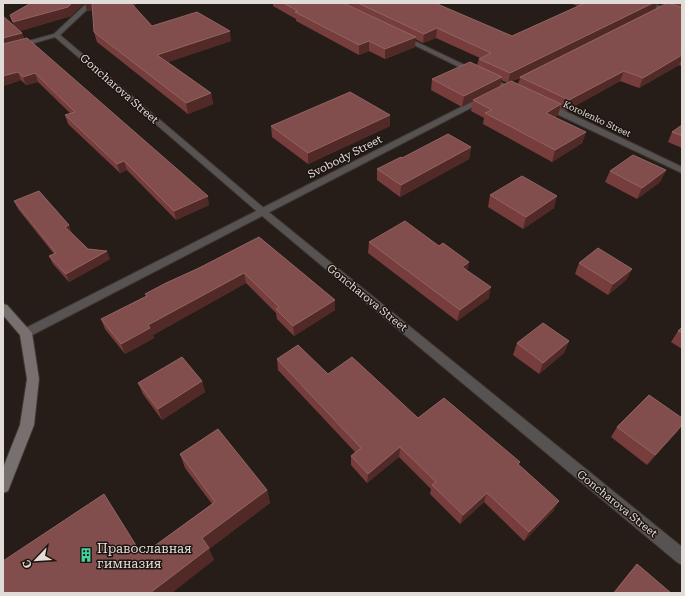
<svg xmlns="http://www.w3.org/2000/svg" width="685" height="596" font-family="'Roboto Serif',serif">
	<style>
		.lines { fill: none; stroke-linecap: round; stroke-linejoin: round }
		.minor-casing { stroke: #403833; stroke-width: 2 }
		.tertiary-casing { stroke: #403833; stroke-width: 2 }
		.secondary-casing { stroke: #403833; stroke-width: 2 }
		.minor { fill: #585353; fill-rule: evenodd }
		.tertiary { fill: #585353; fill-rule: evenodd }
		.secondary { fill: #786f70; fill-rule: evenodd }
		.wall { fill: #763d3c; fill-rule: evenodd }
		.shaded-wall { fill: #512926 }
		.building { fill: #824e4d; stroke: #916462 }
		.labels { text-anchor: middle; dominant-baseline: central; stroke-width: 3; stroke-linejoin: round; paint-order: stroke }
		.far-street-label { font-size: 9px; fill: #e2dcd8; stroke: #1c140f }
		.street-label { font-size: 11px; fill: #e2dcd8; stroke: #1c140f }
		.near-poi-label { font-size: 13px; fill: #e2dcd8; stroke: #1c140f; text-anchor: start }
	</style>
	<rect width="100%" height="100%" fill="#261d18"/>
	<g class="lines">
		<defs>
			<path id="minor" d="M 87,3 L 94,3 L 60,35 L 266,210 L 682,547 L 682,565 L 677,562 L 260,214 L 55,37 L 3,52 L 3,48 L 54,34 Z
				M 642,3 L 651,3 L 682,13 L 682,17 Z
				M 400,36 L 404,36 L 521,92 L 517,94 L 514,94 L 400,38 Z
				M 544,104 L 550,104 L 682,167 L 682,173 L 544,108 Z"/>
			<path id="tertiary" d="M 481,97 L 487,97 L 488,99 L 30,336 L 26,337 L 22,336 L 20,333 L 22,330 Z"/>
			<path id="secondary" d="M 3,304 L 7,305 L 32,333 L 39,379 L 34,425 L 8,491 L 3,493 L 3,468 L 20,425 L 27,379 L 20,335 L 3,315 Z"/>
		</defs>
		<use href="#minor" class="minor-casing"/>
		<use href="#tertiary" class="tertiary-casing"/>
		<use href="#secondary" class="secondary-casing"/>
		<use href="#minor" class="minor"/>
		<use href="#tertiary" class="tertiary"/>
		<use href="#secondary" class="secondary"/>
	</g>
	<path class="wall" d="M 85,3 L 137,3 L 134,7 L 152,26 L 231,41 L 168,62 L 211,93 L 213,104 L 188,114 L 97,42 L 94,32 L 93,10 L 87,11 Z
		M 273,3 L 435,3 L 512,36 L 578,6 L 569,3 L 668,3 L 663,5 L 657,3 L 655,9 L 673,5 L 674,3 L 682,3 L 682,66 L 679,65 L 639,88 L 620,81 L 566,111 L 560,108 L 558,115 L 555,117 L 586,132 L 582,143 L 552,162 L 483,124 L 484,118 L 471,111 L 473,101 L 462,107 L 431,90 L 432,79 L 477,65 L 479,59 L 480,58 L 436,38 L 423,43 L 415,39 L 415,47 L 385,59 L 369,51 L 359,55 L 296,21 L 296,19 L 273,6 ZM 520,78 L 518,84 L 512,81 ZM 501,80 L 508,83 L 500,87 Z
		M 10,15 L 71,16 L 20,31 L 22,33 L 24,39 L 209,205 L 176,220 L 127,170 L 120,173 L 68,124 L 65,115 L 70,113 L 38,82 L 26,85 L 21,80 L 3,86 L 3,16 L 14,26 Z
		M 682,125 L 682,148 L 668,142 L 672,132 Z
		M 271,126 L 390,126 L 308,164 L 272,137 Z
		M 471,147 L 469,159 L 400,197 L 377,180 L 377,169 L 402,158 Z
		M 666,170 L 660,182 L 637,199 L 605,182 L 610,171 Z
		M 490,195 L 554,208 L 523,229 L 488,207 Z
		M 14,201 L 72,233 L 88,249 L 110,259 L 69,282 L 53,264 L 49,256 L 54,254 L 18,209 Z
		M 259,237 L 335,300 L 335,310 L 294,336 L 277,319 L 276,313 L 246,283 L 153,335 L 154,338 L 125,354 L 105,329 L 101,319 L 146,296 L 145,294 L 199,268 Z
		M 369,242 L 467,270 L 489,298 L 457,321 L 368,253 Z
		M 579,263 L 632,269 L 626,280 L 608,295 L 575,274 Z
		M 682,327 L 682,349 L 671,342 L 678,331 Z
		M 569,341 L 564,353 L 539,374 L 513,355 L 517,343 Z
		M 277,359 L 328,374 L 418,418 L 518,465 L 554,510 L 524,541 L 484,502 L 460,524 L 430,494 L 431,489 L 399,457 L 367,483 L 351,465 L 351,456 L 355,452 L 278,370 Z
		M 202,381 L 205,392 L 162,420 L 143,394 L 138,383 Z
		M 617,427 L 678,431 L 647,465 L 611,437 Z
		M 180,454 L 267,490 L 270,503 L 209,549 L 214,560 L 142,555 L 212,504 L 185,468 Z
		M 637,564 L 671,593 L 613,593 L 629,573 Z"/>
	<path class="shaded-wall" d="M 72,3 L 85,3 L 71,16 L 17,32 L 13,22 Z
		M 85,3 L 93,3 L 95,9 L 87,11 Z
		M 129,3 L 137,3 L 131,10 Z
		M 653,3 L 658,3 L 655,9 L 508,83 L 510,73 Z
		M 437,28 L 436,38 L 423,43 L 424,34 Z
		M 230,31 L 231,41 L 159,65 L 157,55 Z
		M 22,33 L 25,40 L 3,46 L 3,38 Z
		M 416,37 L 415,47 L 385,59 L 385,49 Z
		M 369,41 L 369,51 L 359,55 L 359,45 Z
		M 682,55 L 682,58 L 679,65 L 639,88 L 643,78 Z
		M 624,71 L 620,81 L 566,111 L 569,100 Z
		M 18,72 L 21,80 L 3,86 L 3,76 Z
		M 35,73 L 38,82 L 26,85 L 23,77 Z
		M 502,77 L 500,87 L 462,107 L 464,96 Z
		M 211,93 L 213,104 L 188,114 L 186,103 Z
		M 561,104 L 558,115 L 543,124 L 546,113 Z
		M 390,115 L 390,126 L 308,164 L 308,153 Z
		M 586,132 L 582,143 L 552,162 L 555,150 Z
		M 471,147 L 469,159 L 400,197 L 401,185 Z
		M 124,161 L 127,170 L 120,173 L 117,164 Z
		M 666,170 L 660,182 L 637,199 L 642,188 Z
		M 208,196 L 209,205 L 176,220 L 174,211 Z
		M 557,196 L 554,208 L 523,229 L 526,217 Z
		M 69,225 L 72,233 L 69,235 L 65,227 Z
		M 107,251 L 110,259 L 69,282 L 66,274 Z
		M 469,262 L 467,272 L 462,267 Z
		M 632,269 L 626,280 L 608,295 L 613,284 Z
		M 244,273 L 246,283 L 153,335 L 154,338 L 125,354 L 121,344 L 148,325 Z
		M 491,287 L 489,298 L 457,321 L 460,310 Z
		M 335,300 L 335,310 L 294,336 L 293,326 Z
		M 569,341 L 564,353 L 539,374 L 543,363 Z
		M 202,381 L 205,392 L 162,420 L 158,409 Z
		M 682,425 L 678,431 L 647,465 L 655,455 Z
		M 400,447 L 399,457 L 367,483 L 368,474 Z
		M 267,490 L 270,503 L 209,549 L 214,560 L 172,593 L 150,593 L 202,538 Z
		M 487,493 L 484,502 L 460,524 L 463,515 Z
		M 559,501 L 554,510 L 524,541 L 529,532 Z"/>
	<path class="building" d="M 31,3 L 72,3 L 68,7 L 13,22 L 10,15 Z
		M 92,3 L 131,3 L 152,26 L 197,12 L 230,31 L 157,55 L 211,93 L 186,103 L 94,32 Z
		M 283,3 L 343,3 L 416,37 L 385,49 L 369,41 L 359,45 L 295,12 L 298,11 Z
		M 358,3 L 435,3 L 512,36 L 585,3 L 653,3 L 510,73 L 479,59 L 491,53 L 437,28 L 424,34 Z
		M 668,3 L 682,8 L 682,55 L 643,78 L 624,71 L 569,100 L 520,77 Z
		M 3,16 L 22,33 L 3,38 Z
		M 27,38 L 208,196 L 174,211 L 124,161 L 117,164 L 65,115 L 75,112 L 35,73 L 23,77 L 18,72 L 3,76 L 3,44 Z
		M 470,62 L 502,77 L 464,96 L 432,79 Z
		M 511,81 L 561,104 L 546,113 L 586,132 L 555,150 L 485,113 L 492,110 L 473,100 Z
		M 350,92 L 390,115 L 308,153 L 271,126 Z
		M 682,125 L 682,136 L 672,132 Z
		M 448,134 L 471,147 L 401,185 L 377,169 L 401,157 L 402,158 Z
		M 633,155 L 666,170 L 642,188 L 610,171 Z
		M 522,176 L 557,196 L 526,217 L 490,195 Z
		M 39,191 L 69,225 L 65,227 L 88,249 L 107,251 L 66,274 L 49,256 L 56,253 L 14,201 Z
		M 405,221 L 439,246 L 443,243 L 469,262 L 462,267 L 491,287 L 460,310 L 369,242 Z
		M 259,237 L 335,300 L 293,326 L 276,309 L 279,307 L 244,273 L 148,325 L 150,328 L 121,344 L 101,319 L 147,296 L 145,294 L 166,283 L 199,268 Z
		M 598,248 L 632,269 L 613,284 L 579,263 Z
		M 543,323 L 569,341 L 543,363 L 517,343 Z
		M 682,327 L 682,333 L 678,331 Z
		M 298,345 L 328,374 L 352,357 L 418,418 L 444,398 L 520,462 L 518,464 L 559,501 L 529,532 L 487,493 L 463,515 L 432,485 L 436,482 L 400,447 L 368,474 L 351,456 L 361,448 L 277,359 Z
		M 182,357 L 202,381 L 158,409 L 138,383 Z
		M 649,395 L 682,418 L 682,425 L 655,455 L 617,427 Z
		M 218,429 L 267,490 L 202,538 L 209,548 L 150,593 L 3,593 L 3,561 L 104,494 L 142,555 L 215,502 L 180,454 Z
		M 637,564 L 671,593 L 614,593 Z"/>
	<defs>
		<symbol id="building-bare" viewBox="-9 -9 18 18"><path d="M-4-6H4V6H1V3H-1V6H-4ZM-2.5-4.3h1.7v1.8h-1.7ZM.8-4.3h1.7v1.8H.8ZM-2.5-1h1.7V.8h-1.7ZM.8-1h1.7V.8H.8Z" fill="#42d4a0" stroke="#1c140f" stroke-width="2.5" paint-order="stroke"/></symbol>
	</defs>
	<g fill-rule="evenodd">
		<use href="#building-bare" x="76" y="545" width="20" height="20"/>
	</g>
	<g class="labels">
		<g class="far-street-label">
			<text transform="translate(597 119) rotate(25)">Korolenko Street</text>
		</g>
		<g class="street-label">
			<text transform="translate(119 89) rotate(41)">Goncharova Street</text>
			<text transform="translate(345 157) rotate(-27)">Svobody Street</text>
			<text transform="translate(367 298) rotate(39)">Goncharova Street</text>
			<text transform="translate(617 504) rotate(39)">Goncharova Street</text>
		</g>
		<g class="near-poi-label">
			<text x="97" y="548">Православная<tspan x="97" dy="15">гимназия</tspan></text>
		</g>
	</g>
	<rect width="685" height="596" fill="none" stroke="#e2dcd8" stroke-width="8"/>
	<g transform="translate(36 560) rotate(245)" stroke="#1c140f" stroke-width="3" paint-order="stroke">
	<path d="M0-3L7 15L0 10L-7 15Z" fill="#e2dcd8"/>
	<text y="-6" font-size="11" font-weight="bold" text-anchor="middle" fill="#e2dcd8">С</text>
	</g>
</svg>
